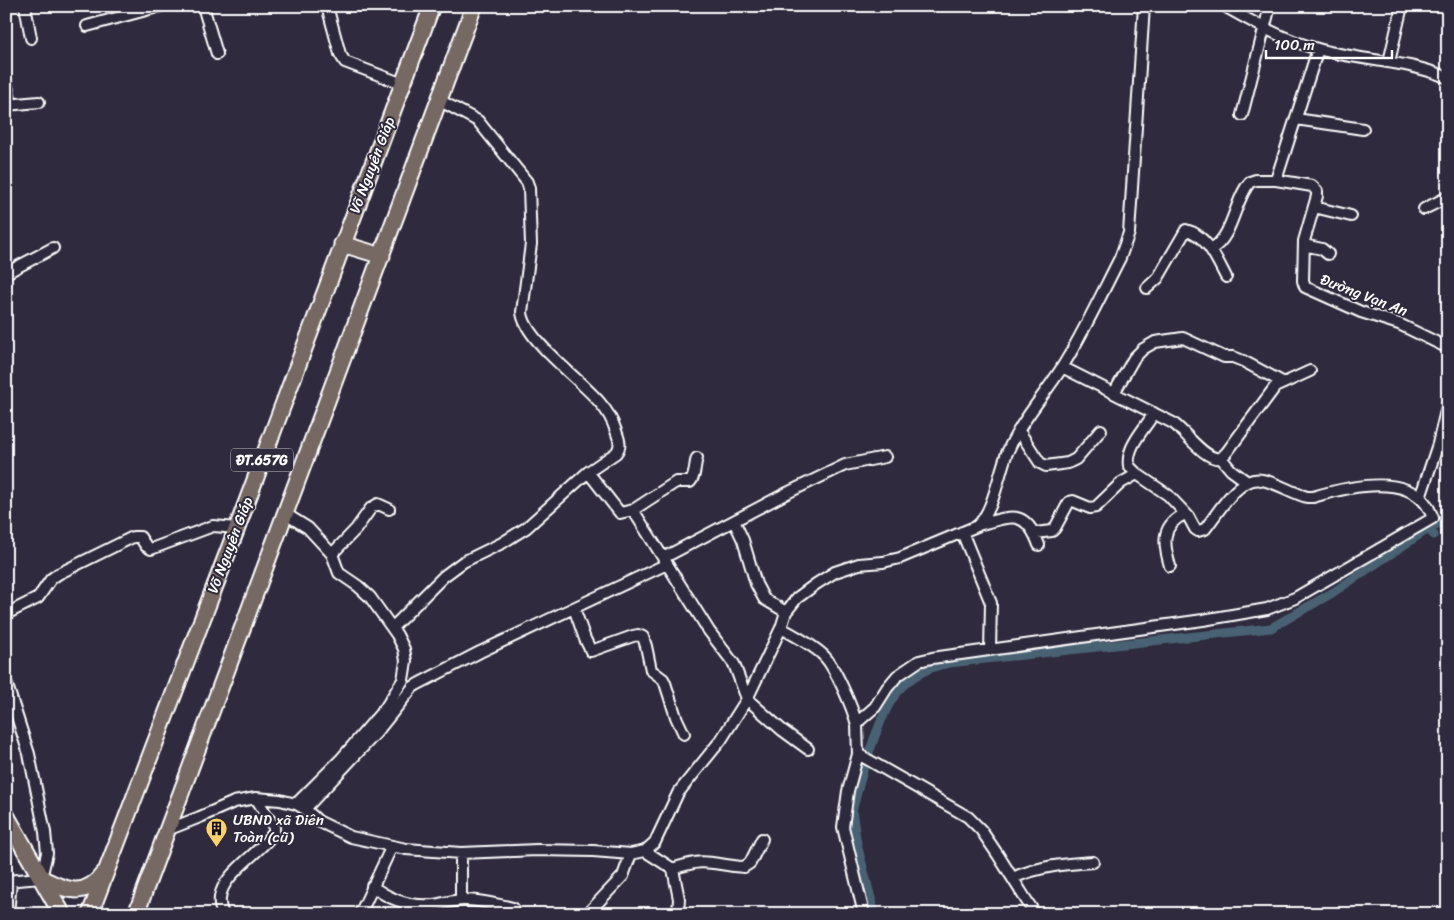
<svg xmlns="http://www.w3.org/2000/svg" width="1454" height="920" font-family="Sriracha,sans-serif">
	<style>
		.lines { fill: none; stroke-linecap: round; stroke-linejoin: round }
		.canal { stroke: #496273; stroke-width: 9 }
		.minor-casing { stroke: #fff; stroke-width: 14 }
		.primary-casing { stroke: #fff; stroke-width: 19 }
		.trunk-casing { stroke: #fff; stroke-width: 20 }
		.minor { stroke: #2f2a3d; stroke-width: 10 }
		.primary { stroke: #766964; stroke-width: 15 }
		.trunk { stroke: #766964; stroke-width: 16 }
		.labels { text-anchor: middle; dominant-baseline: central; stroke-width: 4; stroke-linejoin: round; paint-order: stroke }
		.shield { fill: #2f2a3d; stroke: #c1bfc5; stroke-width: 1 }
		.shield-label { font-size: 14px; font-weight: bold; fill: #fff }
		.street-label { font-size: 15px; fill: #fff; stroke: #2f2a3d }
		.poi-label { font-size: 15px; fill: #fff; stroke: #2f2a3d; text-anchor: start }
	</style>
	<rect width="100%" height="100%" fill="#2f2a3d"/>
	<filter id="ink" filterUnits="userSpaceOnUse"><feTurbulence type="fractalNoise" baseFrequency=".02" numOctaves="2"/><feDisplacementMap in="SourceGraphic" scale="10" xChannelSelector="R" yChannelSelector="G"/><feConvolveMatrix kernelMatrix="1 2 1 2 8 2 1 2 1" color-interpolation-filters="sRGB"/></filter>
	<g filter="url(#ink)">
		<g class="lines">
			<path class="canal" d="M 1434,535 L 1428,529 L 1448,520
				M 868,755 C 886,708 894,674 949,663 L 1271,628 L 1332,593 L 1428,529
				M 865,763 L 852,811 L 857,844 L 875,914"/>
			<defs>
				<path id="minor" d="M 25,6 L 31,38
					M 203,6 L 217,54
					M 327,6 L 340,54 L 345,62 L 403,84
					M 1224,6 C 1254,23 1284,40 1318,49 C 1360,61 1407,60 1448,78
					M 87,26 L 161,6
					M 1318,49 L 1276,180 L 1312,186 L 1317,191 L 1317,196 L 1304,241 L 1303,281 L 1305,287 L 1361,312 L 1399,324 L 1442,345 L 1448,346
					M 1389,62 L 1402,6
					M 6,81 L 11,104
					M 439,100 L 478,121 L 527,182 L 529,188 L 531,244 L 522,312 C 524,340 583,381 601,404 C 608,412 613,422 616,431 C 619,439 622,446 616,453 L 588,472
					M 6,105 L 39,102
					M 1242,115 L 1270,6
					M 1296,119 L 1363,129
					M 1314,207 L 1351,216
					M 1424,209 L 1448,197
					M 1304,245 L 1322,249 L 1328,254
					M 1211,249 C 1233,238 1234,200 1250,182 L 1256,180 L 1276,180
					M 6,273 L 53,248
					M 1147,288 L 1158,278 L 1186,230 C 1207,235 1217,260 1226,277
					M 1062,367 L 1173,423 C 1186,432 1206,462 1221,458 L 1231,470 L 1246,481
					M 1114,393 L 1134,358 L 1143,349 L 1155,342 L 1183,338 L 1224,357 L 1233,357 L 1243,361 L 1284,383
					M 1019,431 L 1040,463 L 1046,466 L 1068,463 L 1076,459 L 1101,430
					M 1221,458 L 1227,452 L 1275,387 L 1310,371
					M 1420,498 L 1438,444 L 1448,402
					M 633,510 L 676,482 L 690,482 C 696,476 694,466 697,458
					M 284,513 L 308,528 L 332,554 L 339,573 L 358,586 L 370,597 L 397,635 L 404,649 L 406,661 L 403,680 L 386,707 L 341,759 L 296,804
					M 734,521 L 743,540 L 756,584 L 764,599 L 786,612
					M 978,525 C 1010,517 1025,507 1039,545
					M 962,532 L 991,603 L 990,650
					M 1035,533 L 1052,531 L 1055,528 L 1069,502 L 1073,501 L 1090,508 L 1096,507 L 1121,483 L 1137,474
					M 332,554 L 356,529 L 371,508 L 378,504 L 389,509
					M 663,558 L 787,493 L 845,465 L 885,457
					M 1170,566 C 1163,543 1161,525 1185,514
					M 574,608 L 585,639 L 591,651 L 633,636 L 638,635 L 643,637 L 646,646 L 651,670 L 663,679 L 665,683 L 676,717 L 684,734
					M 6,614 L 38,598 L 51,579 L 58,574 L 133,537 L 140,537 L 146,546 L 151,549 L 213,526 L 237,528
					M 392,628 L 444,576 L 463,562 L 502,543 L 526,528 L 588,472 L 620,513 L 633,510 L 667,564
					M 781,628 C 795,636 811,644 823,655 C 835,666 853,709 857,725
					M 6,682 L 29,754 L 45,832 L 47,853 L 41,878 L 6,881
					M 858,754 L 968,817 L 981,830 L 998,855 L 1035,914
					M 305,809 L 377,732 L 413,687 L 418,684 L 480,652 L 667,564 L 709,631 L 734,664 L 747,699 L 782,730 L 808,749
					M 167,830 L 200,817 L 234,802 L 256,798 L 280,800 L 296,804 L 305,809 L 318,821 L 351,837 L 406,849 L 461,853 L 537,850 L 593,851 L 631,854 L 645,851 L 655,842 L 678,793 L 721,740 L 747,699 L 781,628 L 786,612 L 797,598 L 816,584 L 835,572 L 859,564 L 883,562 L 900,558 L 977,526 C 993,513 999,473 1007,453 C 1020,422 1043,397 1061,369 C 1083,334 1101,295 1120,258 L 1129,233 L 1144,6
					M 645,851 L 673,869 L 679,899 L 678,914
					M 673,869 C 707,856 712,865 744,867 L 750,863 L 762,839
					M 1013,878 C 1039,866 1065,864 1093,862
					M 372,886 C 390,900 410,907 433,905 C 443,904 453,900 464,900 C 481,900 496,904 513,908
					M 461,900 L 461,853
					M 8,914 L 11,881
					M 223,914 C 206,880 260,856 274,832 L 274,827 L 256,798
					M 360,914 L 392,846
					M 587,914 L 623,876 L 631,854
					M 864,914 L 843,827 L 848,791 L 858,754 L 857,725 L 860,720 L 875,707 L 887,688 L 897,676 L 919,661 L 932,658 L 1203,620 L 1267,609 L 1295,598 L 1433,518 C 1431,513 1429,508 1426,504 C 1403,473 1343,488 1313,497 L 1307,497 C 1292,493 1278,483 1262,480 C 1239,475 1218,513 1205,529 L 1198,531 L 1195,529 L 1188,516 L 1168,495 L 1137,474 L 1129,466 C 1126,446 1145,429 1154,413"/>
				<path id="primary" d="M 342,244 L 382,256
					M 41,878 C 65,890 85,899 103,874
					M 90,914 L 237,528 L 432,6
					M 136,914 C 247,611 361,309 474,6"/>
				<path id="trunk" d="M 6,816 L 62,914"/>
			</defs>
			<use href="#minor" class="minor-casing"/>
			<use href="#primary" class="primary-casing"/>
			<use href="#trunk" class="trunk-casing"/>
			<use href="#minor" class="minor"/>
			<use href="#primary" class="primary"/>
			<use href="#trunk" class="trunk"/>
		</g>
	</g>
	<defs>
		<symbol id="building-pin" viewBox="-11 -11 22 30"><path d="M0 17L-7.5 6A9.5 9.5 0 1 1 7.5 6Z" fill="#ffd166" stroke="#2f2a3d"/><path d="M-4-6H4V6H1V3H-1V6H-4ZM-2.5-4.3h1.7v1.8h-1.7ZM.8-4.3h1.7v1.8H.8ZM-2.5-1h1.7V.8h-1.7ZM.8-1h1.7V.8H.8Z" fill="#111"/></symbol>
	</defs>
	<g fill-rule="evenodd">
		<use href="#building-pin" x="204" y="816" width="25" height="34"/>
	</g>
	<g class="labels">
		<rect class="shield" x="231" y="448.5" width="62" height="23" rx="4"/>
		<g class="shield-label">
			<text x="262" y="460">ĐT.657G</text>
		</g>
		<g class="street-label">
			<text transform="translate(372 165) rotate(-69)">Võ Nguyên Giáp</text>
			<text transform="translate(1364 295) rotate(21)">Đường Vạn An</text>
			<text transform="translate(230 545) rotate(-69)">Võ Nguyên Giáp</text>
		</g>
		<g class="poi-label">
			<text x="233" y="820">UBND xã Diên<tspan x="233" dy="17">Toàn (cũ)</tspan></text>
		</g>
	</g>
	<rect width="1454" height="920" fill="none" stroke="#2f2a3d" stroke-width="25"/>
	<rect x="12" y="12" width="1429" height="895" fill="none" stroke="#fff" stroke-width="2" filter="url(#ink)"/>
	<path d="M1266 50v8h126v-8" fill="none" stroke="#ffffff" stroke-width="2.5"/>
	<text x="1274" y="50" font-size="15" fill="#ffffff" stroke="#2f2a3d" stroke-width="4" paint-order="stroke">100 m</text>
</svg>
